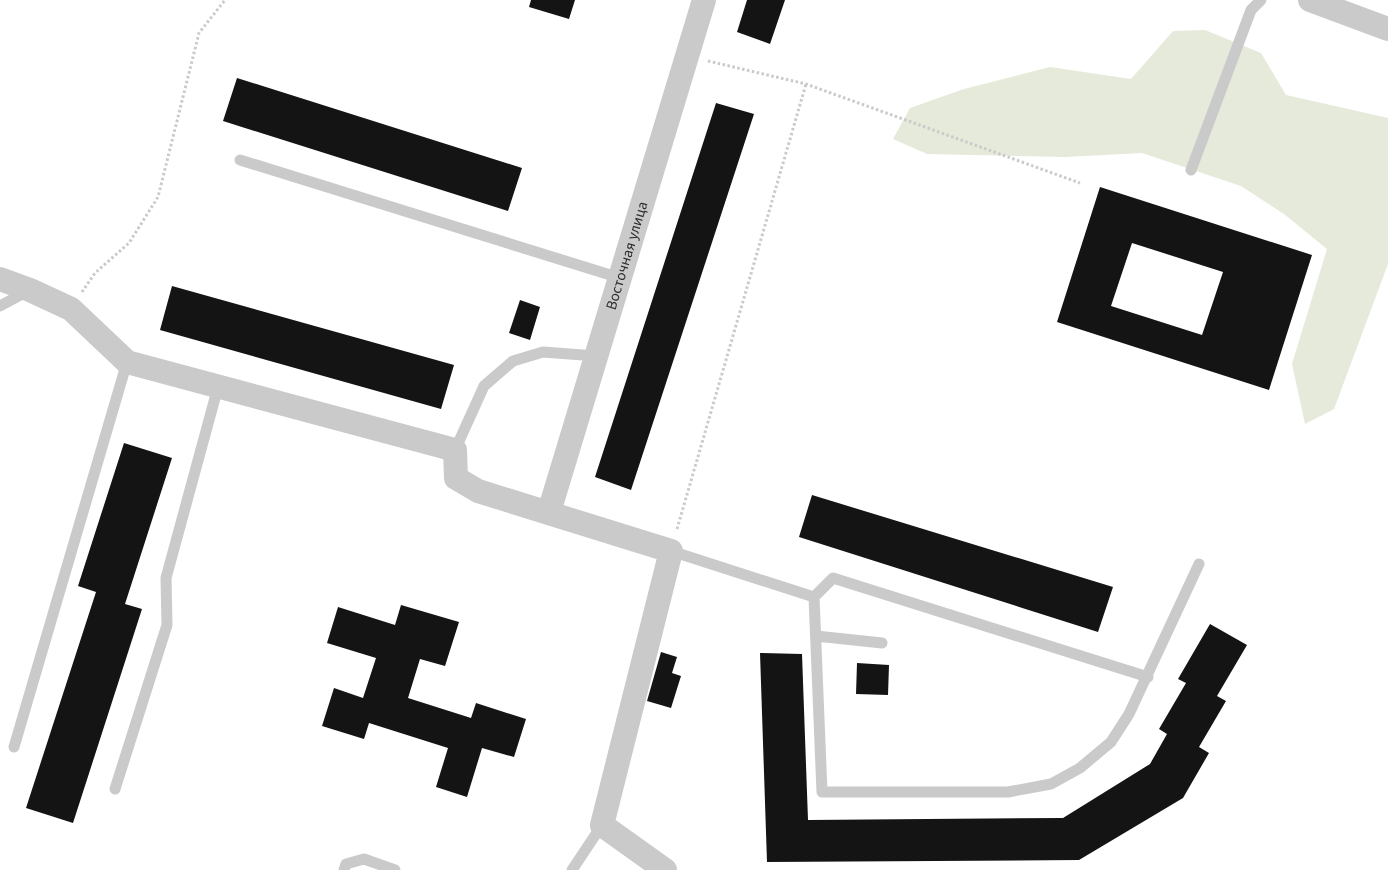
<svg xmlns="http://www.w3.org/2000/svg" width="1388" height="870" font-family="'Source Sans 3',sans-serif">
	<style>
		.green { fill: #e5eadb }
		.building { fill: #141414; fill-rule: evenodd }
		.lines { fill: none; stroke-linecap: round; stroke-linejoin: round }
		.path { stroke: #cacaca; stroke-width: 3; stroke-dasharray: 2.5 2.5; stroke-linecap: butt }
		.service { stroke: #cacaca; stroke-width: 11 }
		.minor { stroke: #cacaca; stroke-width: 24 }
		.labels { text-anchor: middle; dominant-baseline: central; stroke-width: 5; stroke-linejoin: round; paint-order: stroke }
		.street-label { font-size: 15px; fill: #2d2d2d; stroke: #fff }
	</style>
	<rect width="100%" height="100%" fill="#fff"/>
	<path class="green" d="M 1205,30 L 1261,53 L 1286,95 L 1388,118 L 1388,264 L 1334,409 L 1305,424 L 1292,364 L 1327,249 L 1284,214 L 1241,186 L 1142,153 L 1065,157 L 927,154 L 893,139 L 910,108 L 964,89 L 1050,67 L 1131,79 L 1173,31 Z"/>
	<path class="building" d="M 531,0 L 575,0 L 569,19 L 529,7 Z
		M 747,0 L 785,0 L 770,44 L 737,32 Z
		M 237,78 L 522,168 L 508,211 L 223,121 Z
		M 716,103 L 754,114 L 631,490 L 595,477 Z
		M 1100,187 L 1312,255 L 1269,390 L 1057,322 ZM 1132,243 L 1223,272 L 1202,335 L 1111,306 Z
		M 172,286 L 454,365 L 441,409 L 160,330 Z
		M 520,300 L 540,307 L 530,340 L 509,333 Z
		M 124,443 L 172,458 L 125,604 L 142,609 L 73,823 L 26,808 L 96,592 L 78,586 Z
		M 812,495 L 1113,587 L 1098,632 L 799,537 Z
		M 401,605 L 459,622 L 445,666 L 420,659 L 408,698 L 471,718 L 476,703 L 526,719 L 514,757 L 482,748 L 467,797 L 436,787 L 448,748 L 369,723 L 364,739 L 322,726 L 334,688 L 363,698 L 376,658 L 327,643 L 338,607 L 395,625 Z
		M 1210,624 L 1247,645 L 1217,696 L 1226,701 L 1199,747 L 1209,753 L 1183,798 L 1079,860 L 767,862 L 760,653 L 802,654 L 808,820 L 1063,818 L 1150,764 L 1167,734 L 1159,729 L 1186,683 L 1178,679 Z
		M 661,652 L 677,657 L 672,673 L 681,676 L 671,708 L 647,701 Z
		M 857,663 L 889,665 L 888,695 L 856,694 Z"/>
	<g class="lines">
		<path class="path" d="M 708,61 L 806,84 L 1080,183
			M 82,292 L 95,273 L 129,243 L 158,197 L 199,33 L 225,0
			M 677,529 L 806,84"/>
		<path class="service" d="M 240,160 L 620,278
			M 1191,170 L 1251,10 L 1261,0
			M 0,306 L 28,291
			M 455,450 L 484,386 L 513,361 L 543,352 L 596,356
			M 671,551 L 814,597 L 833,578 L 1148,677
			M 814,597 L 822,792 L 1008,792 L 1051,784 L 1080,768 L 1111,742 L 1129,714 L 1199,564
			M 816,636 L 882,643
			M 14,747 L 127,362
			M 115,789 L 167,625 L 166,578 L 218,387
			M 344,870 L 346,864 L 364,859 L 395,870
			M 572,870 L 602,825"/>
		<g class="minor">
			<path d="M 1310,0 L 1388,29"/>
			<path d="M 0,279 L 30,290 L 71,309 L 127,362 L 455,450 L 456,478 L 478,491 L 671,551 L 602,825 L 665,870"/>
			<path id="s1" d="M 549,512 L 704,0"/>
		</g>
	</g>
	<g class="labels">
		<g class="street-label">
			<text stroke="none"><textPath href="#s1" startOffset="268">Восточная улица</textPath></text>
		</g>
	</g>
</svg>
